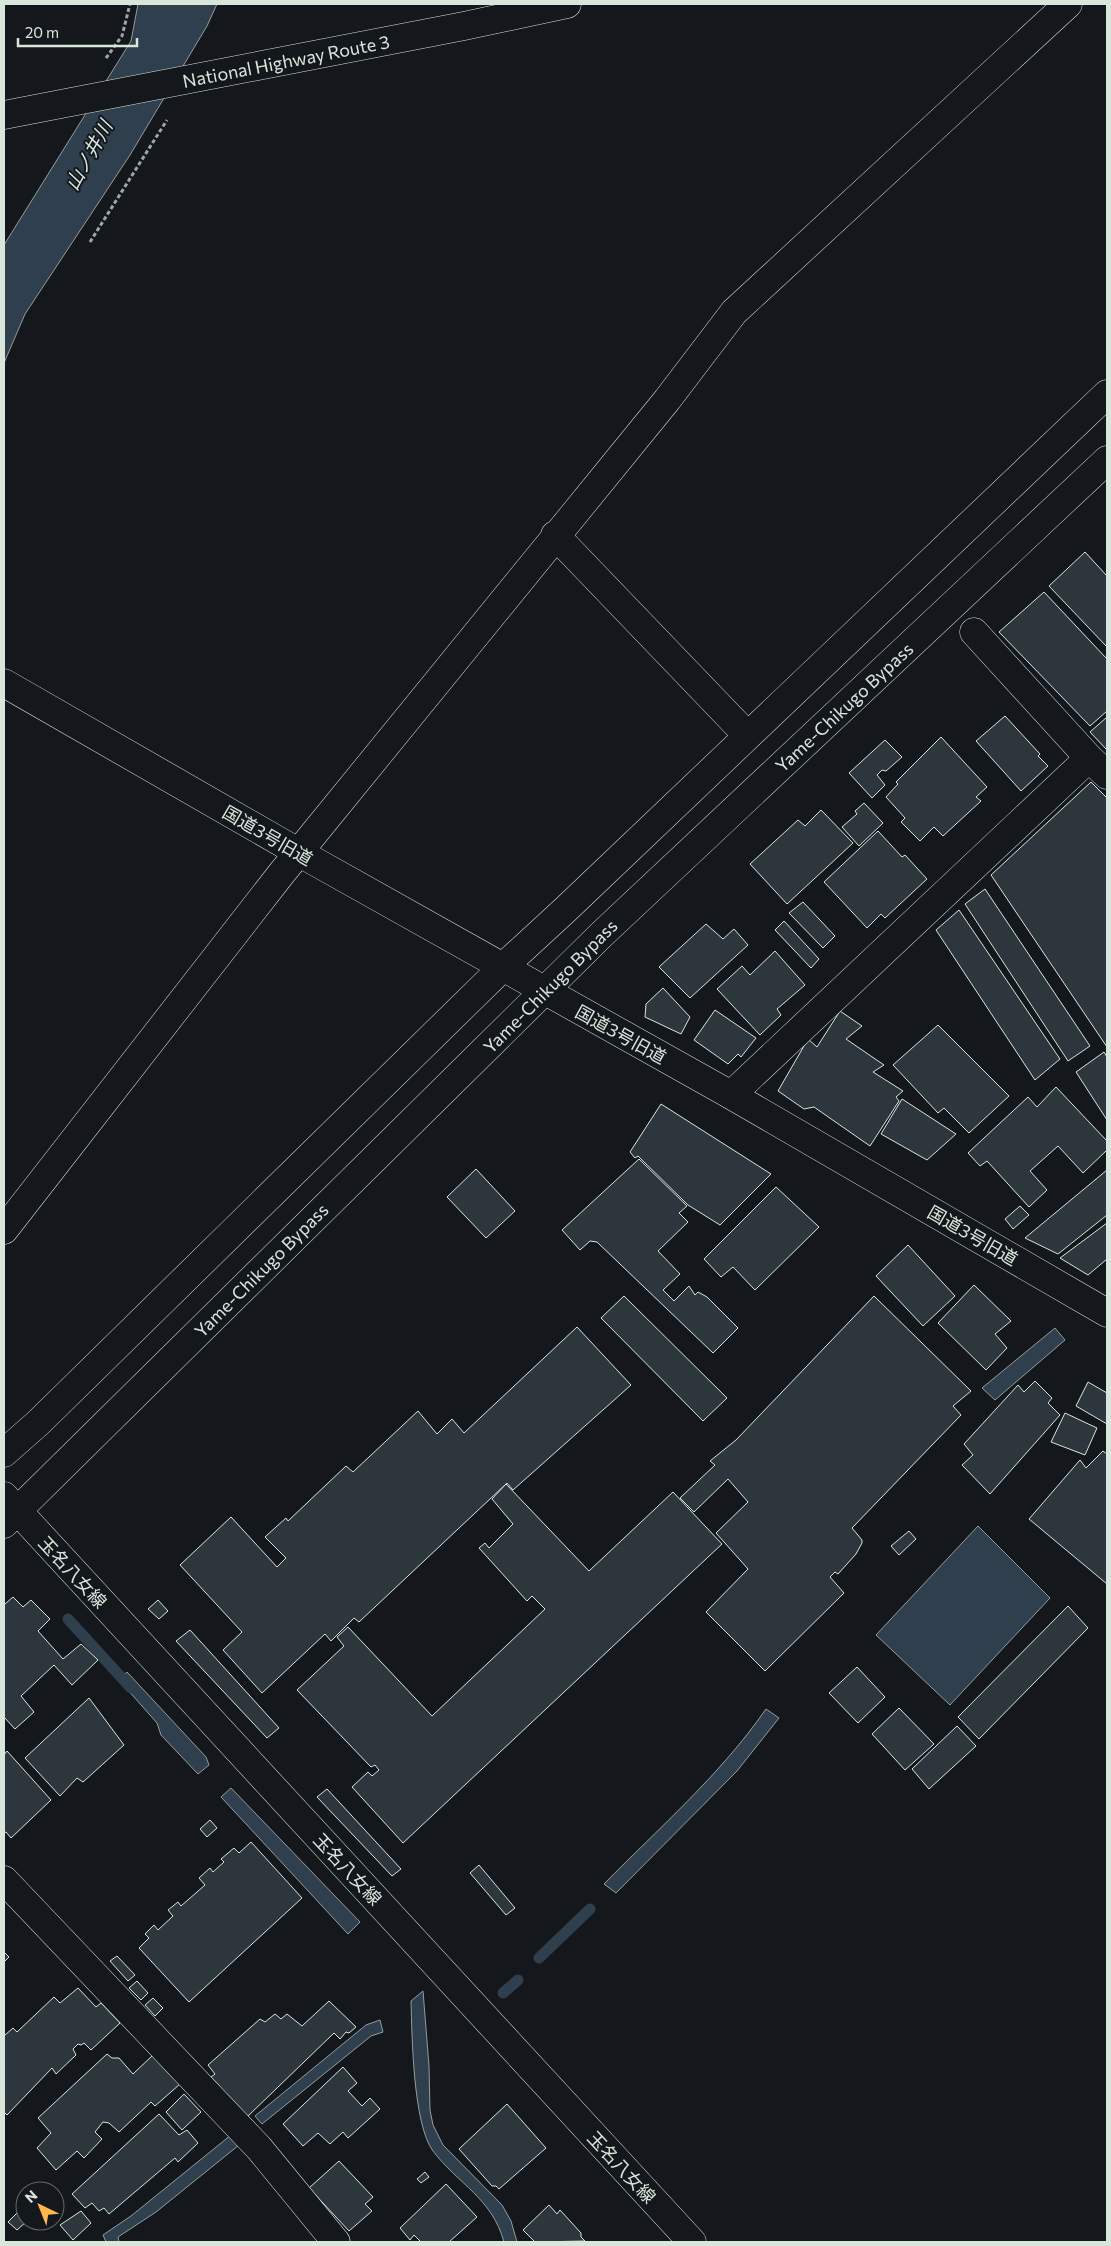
<svg xmlns="http://www.w3.org/2000/svg" width="1111" height="2246" font-family="Commissioner,'Noto Sans JP',sans-serif">
	<style>
		.water { fill: #2f3f4d; stroke: #939e99 }
		.lines { fill: none; stroke-linecap: round; stroke-linejoin: round }
		.stream { stroke: #2f3f4d; stroke-width: 11 }
		.building { fill: #2c363c; stroke: #d8e6dc }
		.minor-casing { stroke: #d8e6dc; stroke-width: 29 }
		.tertiary-casing { stroke: #d8e6dc; stroke-width: 29 }
		.primary-casing { stroke: #d8e6dc; stroke-width: 29 }
		.trunk-casing { stroke: #d8e6dc; stroke-width: 29 }
		.path { stroke: #9da8a2; stroke-width: 3; stroke-dasharray: 4 2.5; stroke-linecap: butt }
		.minor { stroke: #14181c; stroke-width: 28 }
		.tertiary { stroke: #14181c; stroke-width: 28 }
		.primary { stroke: #14181c; stroke-width: 28 }
		.trunk { stroke: #14181c; stroke-width: 28 }
		.labels { text-anchor: middle; dominant-baseline: central; stroke-width: 4; stroke-linejoin: round; paint-order: stroke }
		.street-label { font-size: 18px; fill: #d8e6dc; stroke: #14181c }
		.water-label { font-size: 19px; font-style: italic; fill: #d8e6dc; stroke: #14181c }
	</style>
	<rect width="100%" height="100%" fill="#14181c"/>
	<path class="water" d="M 138,4 L 217,4 L 207,26 L 130,155 L 25,314 L 4,363 L 4,245 L 131,41 Z
		M 1055,1328 L 1065,1340 L 995,1400 L 982,1388 Z
		M 978,1526 L 1050,1598 L 950,1705 L 876,1635 Z
		M 127,1672 L 206,1757 L 209,1765 L 198,1774 L 161,1735 L 157,1723 L 119,1680 Z
		M 766,1709 L 779,1718 L 737,1771 L 616,1893 L 604,1884 C 659,1828 721,1774 766,1709 Z
		M 231,1788 L 360,1922 L 348,1934 L 221,1797 Z
		M 423,1991 L 429,2066 L 430,2110 L 433,2125 L 443,2145 L 502,2205 L 511,2221 L 517,2242 L 504,2242 C 492,2198 458,2184 433,2151 C 413,2124 412,2036 411,2001 Z
		M 380,2020 L 383,2032 L 371,2036 L 262,2124 L 255,2116 L 366,2025 Z
		M 231,2135 L 239,2145 L 156,2212 L 118,2237 L 119,2242 L 106,2242 L 103,2235 L 131,2216 Z"/>
	<g class="lines">
		<path class="stream" d="M 68,1619 L 131,1688
			M 539,1958 L 590,1909
			M 503,1993 L 518,1980"/>
	</g>
	<path class="building" d="M 1085,552 L 1107,576 L 1107,647 L 1049,586 Z
		M 1044,592 L 1107,659 L 1107,711 L 1090,726 L 999,632 Z
		M 1005,716 L 1040,754 L 1038,756 L 1048,766 L 1021,791 L 976,741 Z
		M 1107,717 L 1107,750 L 1090,732 Z
		M 941,737 L 987,787 L 976,797 L 981,801 L 943,836 L 934,827 L 920,841 L 901,822 L 905,818 L 886,797 L 898,784 L 896,782 Z
		M 885,740 L 902,757 L 886,771 L 882,770 L 877,775 L 885,785 L 872,798 L 849,773 Z
		M 1091,782 L 1107,798 L 1107,1047 L 991,875 Z
		M 864,803 L 883,823 L 859,846 L 842,827 L 857,814 L 855,811 Z
		M 821,810 L 853,843 L 787,904 L 750,864 L 798,820 L 805,826 Z
		M 878,831 L 902,857 L 905,855 L 927,879 L 885,918 L 881,914 L 867,928 L 824,882 Z
		M 985,889 L 1090,1046 L 1068,1061 L 965,904 Z
		M 803,902 L 835,936 L 823,948 L 789,913 Z
		M 959,910 L 1060,1059 L 1035,1080 L 936,930 Z
		M 784,921 L 819,959 L 811,968 L 775,930 Z
		M 706,924 L 723,939 L 734,929 L 748,945 L 690,998 L 659,967 Z
		M 775,951 L 805,985 L 777,1009 L 781,1015 L 760,1035 L 717,989 L 742,966 L 750,975 Z
		M 663,988 L 690,1017 L 681,1034 L 645,1017 L 646,1004 Z
		M 715,1010 L 756,1038 L 741,1057 L 738,1054 L 728,1064 L 694,1040 Z
		M 840,1011 L 862,1026 L 846,1039 L 884,1065 L 873,1072 L 903,1091 L 896,1097 L 899,1101 L 870,1146 L 814,1107 L 804,1109 L 778,1091 L 808,1039 L 817,1047 Z
		M 938,1025 L 1009,1096 L 969,1133 L 944,1108 L 938,1113 L 893,1065 Z
		M 1104,1052 L 1107,1057 L 1107,1120 L 1076,1072 Z
		M 1056,1087 L 1107,1141 L 1107,1150 L 1083,1173 L 1058,1146 L 1030,1171 L 1047,1190 L 1029,1207 L 987,1161 L 980,1166 L 968,1153 L 1028,1097 L 1037,1107 Z
		M 902,1099 L 956,1134 L 927,1160 L 881,1134 Z
		M 661,1104 L 771,1174 L 720,1225 L 688,1205 L 638,1156 L 635,1158 L 630,1152 Z
		M 639,1159 L 687,1206 L 679,1213 L 688,1222 L 658,1251 L 680,1274 L 663,1290 L 674,1301 L 689,1286 L 695,1295 L 698,1292 L 707,1297 L 738,1328 L 713,1353 L 597,1242 L 590,1241 L 580,1250 L 562,1230 Z
		M 476,1169 L 515,1211 L 486,1238 L 447,1197 Z
		M 1107,1170 L 1107,1215 L 1058,1254 L 1025,1238 Z
		M 776,1187 L 819,1227 L 755,1290 L 733,1267 L 721,1277 L 704,1259 Z
		M 1020,1206 L 1029,1215 L 1013,1229 L 1005,1219 Z
		M 1107,1223 L 1107,1259 L 1088,1275 L 1060,1258 Z
		M 908,1245 L 955,1296 L 923,1326 L 876,1276 Z
		M 974,1285 L 1011,1321 L 995,1334 L 1007,1348 L 986,1370 L 938,1323 Z
		M 624,1296 L 727,1398 L 703,1421 L 601,1318 Z
		M 874,1296 L 971,1391 L 953,1406 L 961,1415 L 852,1528 L 862,1540 L 862,1543 L 856,1554 L 838,1574 L 835,1572 L 830,1577 L 844,1593 L 765,1671 L 706,1612 L 748,1569 L 716,1533 L 748,1502 L 728,1479 L 694,1512 L 680,1498 L 715,1465 L 710,1461 L 736,1440 Z
		M 577,1327 L 631,1385 L 513,1490 L 507,1483 L 359,1622 L 354,1618 L 331,1641 L 325,1634 L 262,1693 L 223,1650 L 242,1632 L 180,1565 L 231,1517 L 277,1567 L 286,1558 L 265,1537 L 286,1518 L 288,1521 L 346,1466 L 353,1472 L 418,1411 L 437,1434 L 452,1419 L 464,1433 Z
		M 1035,1381 L 1052,1398 L 1048,1403 L 1060,1415 L 990,1494 L 962,1465 L 973,1455 L 964,1444 L 1018,1385 L 1024,1392 Z
		M 1088,1382 L 1107,1393 L 1107,1424 L 1076,1406 Z
		M 1065,1413 L 1097,1428 L 1085,1455 L 1051,1442 Z
		M 1103,1451 L 1107,1454 L 1107,1584 L 1029,1519 L 1080,1460 L 1086,1468 Z
		M 506,1484 L 589,1571 L 673,1492 L 722,1544 L 403,1843 L 352,1787 L 368,1772 L 372,1776 L 379,1770 L 375,1765 L 371,1767 L 297,1690 L 344,1646 L 337,1637 L 348,1627 L 432,1716 L 545,1609 L 532,1596 L 527,1601 L 479,1548 L 485,1543 L 489,1548 L 513,1524 L 492,1499 Z
		M 909,1531 L 916,1539 L 899,1555 L 891,1546 Z
		M 13,1597 L 23,1607 L 31,1600 L 50,1619 L 38,1631 L 63,1659 L 81,1644 L 98,1660 L 72,1685 L 54,1665 L 21,1696 L 34,1712 L 15,1729 L 4,1717 L 4,1605 Z
		M 158,1600 L 168,1611 L 159,1619 L 148,1609 Z
		M 1068,1606 L 1088,1628 L 979,1739 L 958,1717 Z
		M 190,1630 L 279,1728 L 267,1738 L 176,1641 Z
		M 857,1667 L 885,1697 L 858,1723 L 829,1693 Z
		M 89,1698 L 124,1745 L 83,1782 L 77,1778 L 60,1796 L 25,1758 Z
		M 899,1708 L 934,1744 L 905,1770 L 872,1734 Z
		M 957,1726 L 976,1746 L 929,1789 L 912,1769 Z
		M 7,1751 L 51,1800 L 11,1838 L 6,1832 L 4,1833 L 4,1755 Z
		M 327,1789 L 401,1869 L 392,1876 L 317,1797 Z
		M 210,1820 L 217,1828 L 207,1837 L 200,1829 Z
		M 251,1842 L 302,1898 L 189,2002 L 139,1948 L 149,1938 L 145,1934 L 154,1925 L 158,1930 L 173,1916 L 168,1910 L 178,1902 L 181,1906 L 205,1885 L 199,1878 L 210,1868 L 213,1872 L 224,1862 L 221,1859 L 234,1848 L 239,1853 Z
		M 479,1865 L 515,1908 L 506,1915 L 470,1873 Z
		M 4,1952 L 9,1957 L 4,1962 Z
		M 117,1956 L 135,1975 L 128,1981 L 110,1961 Z
		M 137,1981 L 148,1993 L 141,2000 L 129,1988 Z
		M 78,1988 L 96,2007 L 101,2003 L 120,2023 L 91,2050 L 84,2043 L 81,2045 L 78,2044 L 73,2049 L 76,2055 L 56,2074 L 52,2068 L 7,2115 L 4,2112 L 4,2036 L 13,2028 L 17,2032 L 54,1997 L 60,2003 Z
		M 153,1998 L 163,2008 L 155,2016 L 145,2005 Z
		M 329,2001 L 356,2027 L 349,2033 L 346,2032 L 340,2039 L 334,2033 L 247,2117 L 211,2077 L 215,2074 L 208,2065 L 260,2019 L 265,2022 L 275,2014 L 281,2019 L 287,2014 L 302,2026 Z
		M 107,2054 L 112,2058 L 119,2058 L 133,2074 L 153,2055 L 180,2084 L 155,2106 L 151,2102 L 119,2132 L 109,2123 L 103,2122 L 95,2132 L 102,2139 L 84,2158 L 77,2151 L 56,2170 L 37,2148 L 51,2133 L 38,2118 Z
		M 343,2067 L 357,2083 L 348,2091 L 362,2106 L 370,2098 L 380,2109 L 348,2138 L 343,2132 L 330,2144 L 318,2133 L 303,2146 L 283,2124 Z
		M 184,2094 L 201,2112 L 182,2130 L 166,2112 Z
		M 507,2104 L 546,2148 L 499,2189 L 496,2186 L 492,2186 L 459,2149 Z
		M 159,2114 L 179,2135 L 187,2130 L 198,2143 L 178,2162 L 175,2158 L 109,2214 L 104,2208 L 99,2211 L 92,2203 L 85,2208 L 72,2194 Z
		M 339,2161 L 373,2197 L 365,2204 L 372,2211 L 349,2231 L 309,2188 Z
		M 425,2172 L 429,2177 L 421,2183 L 417,2179 Z
		M 446,2184 L 477,2217 L 449,2242 L 421,2242 L 414,2235 L 410,2240 L 400,2228 Z
		M 25,2205 L 25,2221 L 27,2221 L 17,2230 L 8,2222 Z
		M 549,2205 L 557,2214 L 560,2210 L 581,2233 L 581,2237 L 585,2241 L 535,2242 L 523,2230 Z
		M 81,2211 L 91,2223 L 73,2240 L 60,2225 Z"/>
	<g class="lines">
		<defs>
			<path id="minor" d="M 555,535 L 747,735
				M 1089,758 L 1107,775
				M 731,1095 L 1089,758 L 974,632
				M 4,1230 L 281,874 L 667,400 L 734,312 L 1068,4
				M 4,1880 L 259,2148 L 336,2242"/>
			<path id="tertiary" d="M 4,683 L 298,852 L 731,1095 L 1107,1313"/>
			<path id="primary" d="M 4,1496 L 692,2242"/>
			<path id="trunk" d="M 4,115 L 464,26 L 567,4
				M 4,1453 L 38,1423 L 503,967 L 565,910 L 1107,394
				M 4,1524 L 601,935 L 1107,460"/>
		</defs>
		<use href="#minor" class="minor-casing"/>
		<use href="#tertiary" class="tertiary-casing"/>
		<use href="#primary" class="primary-casing"/>
		<use href="#trunk" class="trunk-casing"/>
		<path class="path" d="M 106,58 L 122,36 L 130,4
			M 90,242 L 167,120"/>
		<use href="#minor" class="minor"/>
		<use href="#tertiary" class="tertiary"/>
		<use href="#primary" class="primary"/>
		<use href="#trunk" class="trunk"/>
	</g>
	<g class="labels">
		<g class="street-label">
			<text transform="translate(286 61) rotate(-11)">National Highway Route 3</text>
			<text transform="translate(844 707) rotate(-43)">Yame-Chikugo Bypass</text>
			<text transform="translate(268 835) rotate(30)">国道3号旧道</text>
			<text transform="translate(550 986) rotate(-45)">Yame-Chikugo Bypass</text>
			<text transform="translate(621 1034) rotate(29)">国道3号旧道</text>
			<text transform="translate(973 1235) rotate(30)">国道3号旧道</text>
			<text transform="translate(261 1270) rotate(-45)">Yame-Chikugo Bypass</text>
			<text transform="translate(73 1572) rotate(47)">玉名八女線</text>
			<text transform="translate(348 1869) rotate(47)">玉名八女線</text>
			<text transform="translate(622 2167) rotate(47)">玉名八女線</text>
		</g>
		<g class="water-label">
			<text transform="translate(88 155) rotate(-61)">山ノ井川</text>
		</g>
	</g>
	<rect width="1111" height="2246" fill="none" stroke="#d8e6dc" stroke-width="10"/>
	<g transform="translate(40 2206) rotate(317)"><circle r="24" fill="#14181c" stroke="#626a69"/>
	<path d="M0-4L9 19L0 12L-9 19Z" fill="#ffb74d"/>
	<text y="-8" font-size="14" font-weight="bold" text-anchor="middle" fill="#d8e6dc">N</text>
	</g>
	<path d="M18 38v8h119v-8" fill="none" stroke="#d8e6dc" stroke-width="2.5"/>
	<text x="25" y="38" font-size="15" fill="#d8e6dc" stroke="#14181c" stroke-width="4" paint-order="stroke">20 m</text>
</svg>
